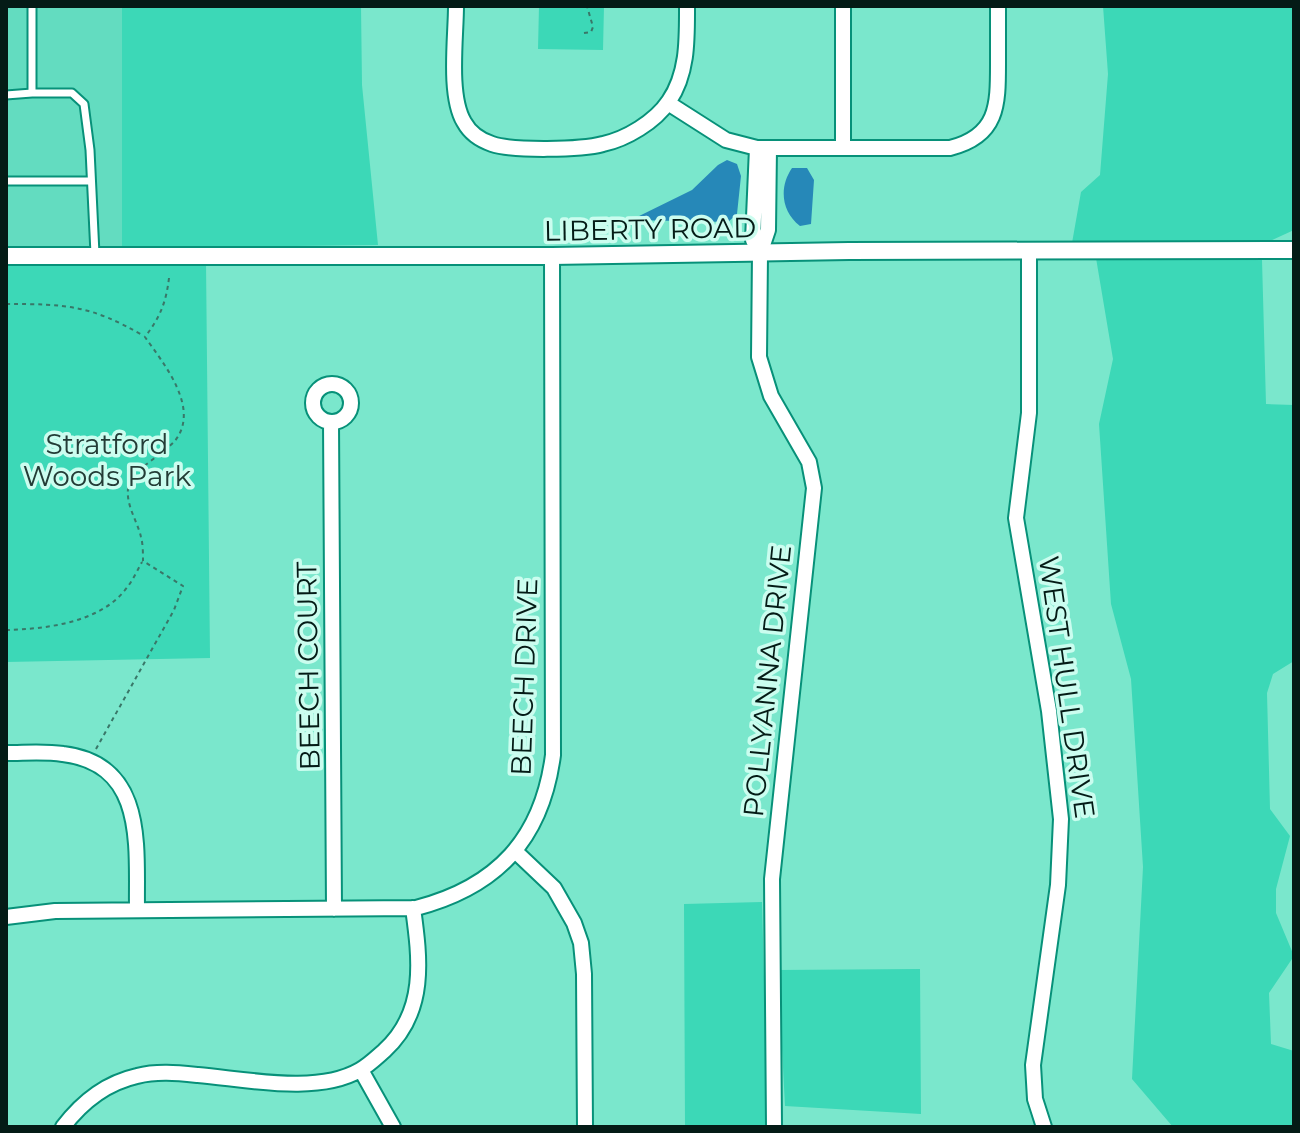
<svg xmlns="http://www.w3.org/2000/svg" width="1300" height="1133" font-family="Montserrat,sans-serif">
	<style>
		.built { fill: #63dcc0 }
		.green { fill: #3cd8b7 }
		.water { fill: #2688b8 }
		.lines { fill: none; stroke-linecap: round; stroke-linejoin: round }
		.service-casing { stroke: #079179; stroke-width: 11 }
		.minor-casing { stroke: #079179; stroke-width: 18 }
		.tertiary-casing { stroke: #079179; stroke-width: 20 }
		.path { stroke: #397768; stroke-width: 2; stroke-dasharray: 4 4; stroke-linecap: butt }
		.service { stroke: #fff; stroke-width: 7 }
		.minor { stroke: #fff; stroke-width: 14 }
		.tertiary { stroke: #fff; stroke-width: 16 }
		.labels { text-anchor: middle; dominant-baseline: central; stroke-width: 7; stroke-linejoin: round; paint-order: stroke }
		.street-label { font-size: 28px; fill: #041b16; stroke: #cbfdef }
		.park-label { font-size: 28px; fill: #233c36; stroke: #cbfdef }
	</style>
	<rect width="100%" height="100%" fill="#7ae7cc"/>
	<path class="built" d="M 6,6 L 122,6 L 122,248 L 6,248 Z"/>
	<path class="green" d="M 122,6 L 361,6 L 362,85 L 378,245 L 122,248 Z
		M 539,6 L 604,6 L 603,50 L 538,49 Z
		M 1103,6 L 1294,6 L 1294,230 L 1261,245 L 1072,243 L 1081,192 L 1100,175 L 1108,74 Z
		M 1096,258 L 1262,260 L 1266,404 L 1294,405 L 1294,661 L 1273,674 L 1267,693 L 1270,809 L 1290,836 L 1276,889 L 1276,913 L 1294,956 L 1269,993 L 1271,1044 L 1294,1051 L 1294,1127 L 1173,1127 L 1132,1079 L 1143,867 L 1131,679 L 1111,604 L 1099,424 L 1113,359 Z
		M 6,262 L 206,262 L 210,658 L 6,662 Z
		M 762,902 L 768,1127 L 685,1127 L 684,904 Z
		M 920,969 L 921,1114 L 785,1106 L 778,970 Z"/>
	<path class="water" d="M 727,160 L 737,164 L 741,176 L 737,214 L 728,222 L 631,220 L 692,190 L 718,165 Z
		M 792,168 L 807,168 L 814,180 L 811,224 L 800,226 C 781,211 779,187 792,168 Z"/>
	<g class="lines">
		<defs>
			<path id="service" d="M 32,6 L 32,93 L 72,93 L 84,104 L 90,150 L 95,254
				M 6,95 L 32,93
				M 6,181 L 91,181"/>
			<path id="minor" d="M 456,6 C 456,37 448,95 464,122 C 470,133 480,140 492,144 C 513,151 581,150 603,144 C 626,139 655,122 669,101 C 688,73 687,39 687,6
				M 843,6 L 843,147
				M 668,103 L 726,140 L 757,148 L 950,148 C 998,136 998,105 998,64 C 998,44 998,25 998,6
				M 757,148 L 753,240 L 760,254
				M 769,148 L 768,230 L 760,254 L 759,357 L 771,396 L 809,462 L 814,488 L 772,879 L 774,1127
				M 1029,253 L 1029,413 L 1016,518 L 1049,711 L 1061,819 L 1058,885 L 1033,1065 L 1035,1099 L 1044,1127
				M313 403a19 19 0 1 1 38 0a19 19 0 1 1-38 0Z
				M 331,422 L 334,909
				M 6,753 C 25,753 44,751 63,754 C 147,764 136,848 137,910
				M 515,851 L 554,888 L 574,923 L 581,943 L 584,974 L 585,1127
				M 6,917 L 55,911 L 416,908 C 497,887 542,839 553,755 L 552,256
				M 361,1070 L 393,1127
				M 63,1127 C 82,1102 106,1083 137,1076 C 157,1071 177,1073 198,1075 C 246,1079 317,1095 360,1070 C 369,1065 377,1057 384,1051 C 427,1012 420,959 413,908"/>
			<path id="tertiary" d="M 6,256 L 552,256 L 849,251 L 1294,250"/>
		</defs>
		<use href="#service" class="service-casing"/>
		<use href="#minor" class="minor-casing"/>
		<use href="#tertiary" class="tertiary-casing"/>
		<path class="path" d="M 584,33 L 591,32 L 593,27 L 587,6
			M 6,304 C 67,304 90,305 144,336
			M 6,630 C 45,629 99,623 125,590 C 132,582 137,571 142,562
			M 96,749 L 174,610 L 183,586 L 143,561 C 143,554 143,544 141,537 C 137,519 120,497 132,478 C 139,468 163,453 174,442 C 202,409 163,363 145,337 C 160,317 166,303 169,278"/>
		<use href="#service" class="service"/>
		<use href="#minor" class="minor"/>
		<use href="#tertiary" class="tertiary"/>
	</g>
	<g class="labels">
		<g class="street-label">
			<text transform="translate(650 229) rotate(-1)">LIBERTY ROAD</text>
			<text transform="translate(308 666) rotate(-91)">BEECH COURT</text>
			<text transform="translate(524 677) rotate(-88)">BEECH DRIVE</text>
			<text transform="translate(767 681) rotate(-84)">POLLYANNA DRIVE</text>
			<text transform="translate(1067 687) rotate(82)">WEST HULL DRIVE</text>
		</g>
		<g class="park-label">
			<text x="107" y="444">Stratford<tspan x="107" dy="32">Woods Park</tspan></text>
		</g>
	</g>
	<rect width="1300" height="1133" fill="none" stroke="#041b16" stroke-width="16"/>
</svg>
